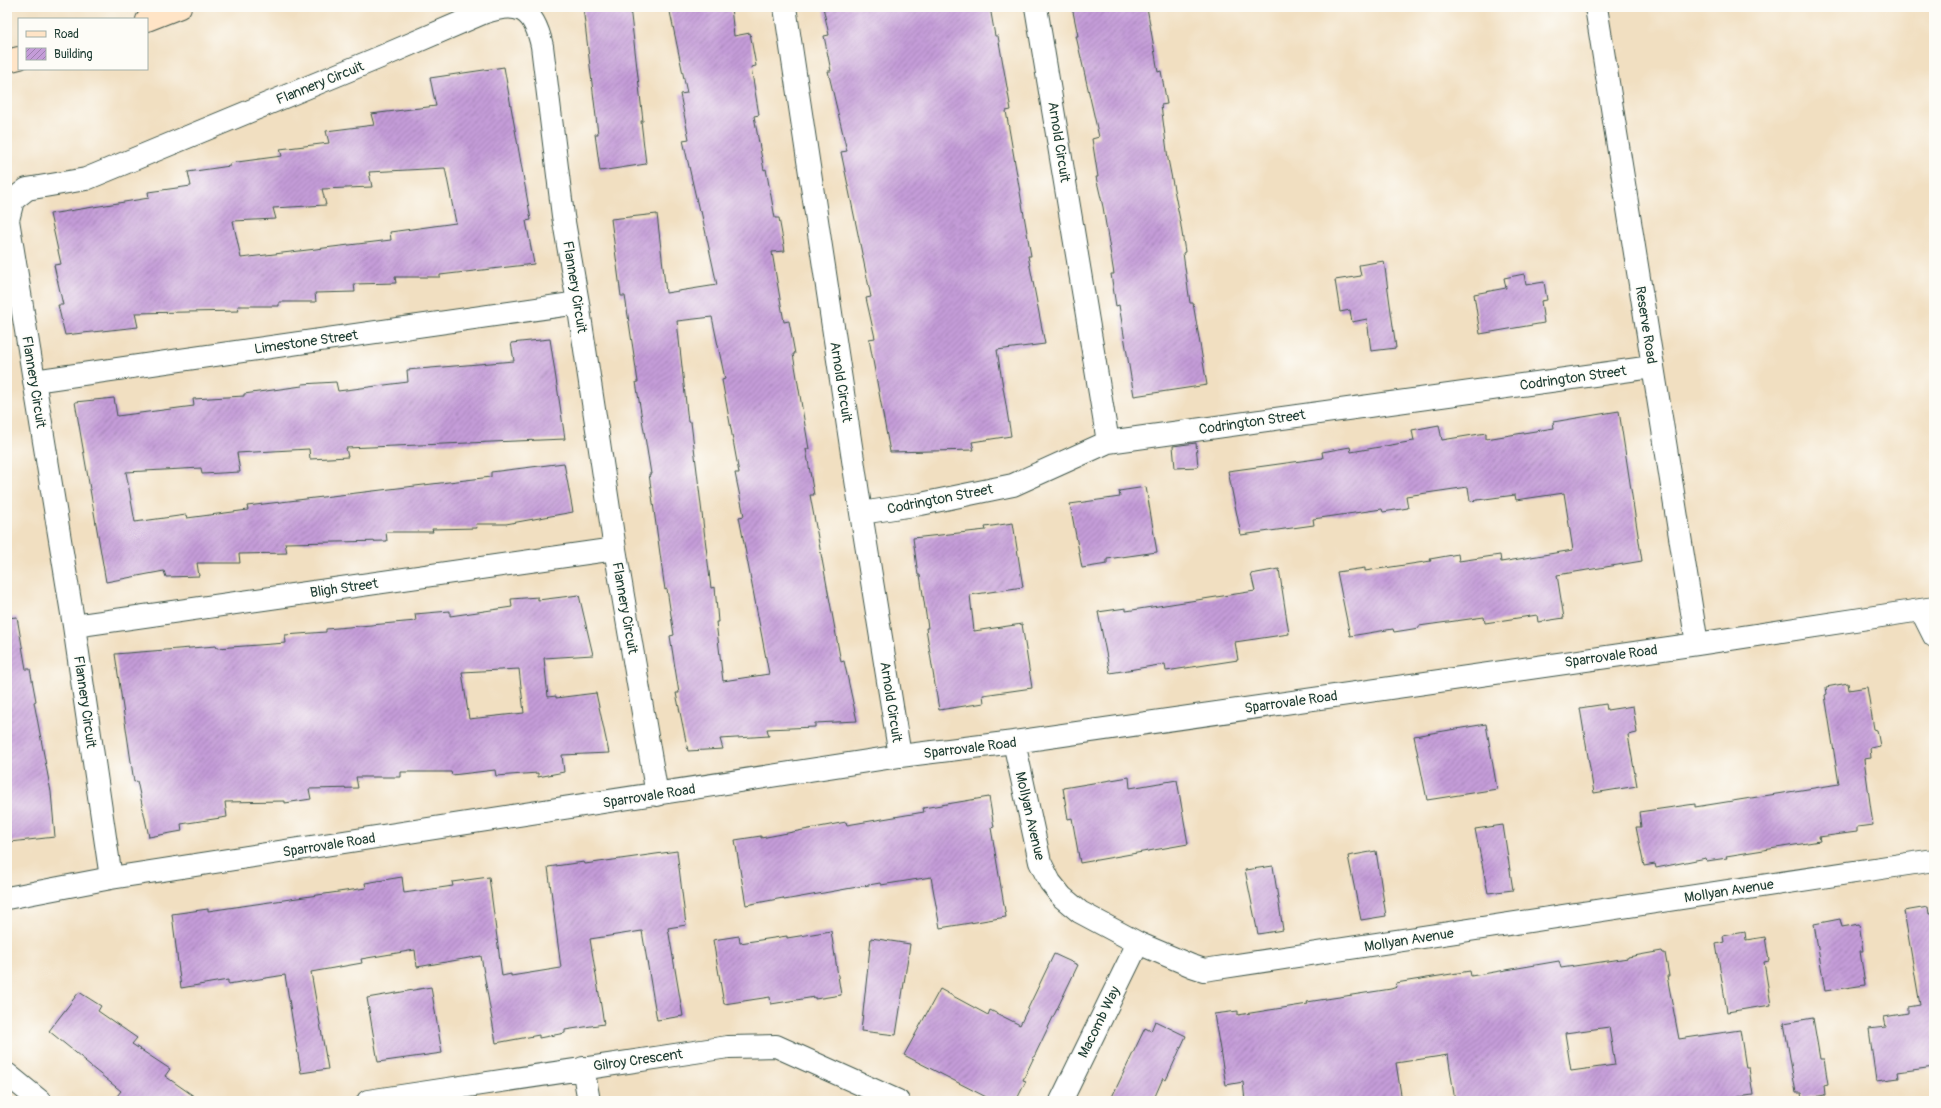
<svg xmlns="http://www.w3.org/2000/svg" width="1941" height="1108" font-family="Pangolin,sans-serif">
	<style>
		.building { fill: url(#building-hatch); fill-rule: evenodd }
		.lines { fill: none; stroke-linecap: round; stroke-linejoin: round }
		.street-casing { stroke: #3e5549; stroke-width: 24 }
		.secondary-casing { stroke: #3e5549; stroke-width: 24 }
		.street { stroke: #fff; stroke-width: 22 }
		.secondary { stroke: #ffe4c6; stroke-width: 22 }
		.labels { text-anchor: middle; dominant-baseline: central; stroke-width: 3.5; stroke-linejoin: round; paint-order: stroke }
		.street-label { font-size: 14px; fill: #1f3d34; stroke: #fdfcf7 }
	</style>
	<defs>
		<pattern id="building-hatch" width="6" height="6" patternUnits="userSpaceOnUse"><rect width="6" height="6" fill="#c49cd8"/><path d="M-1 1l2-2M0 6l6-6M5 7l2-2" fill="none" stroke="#9f80b0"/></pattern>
	</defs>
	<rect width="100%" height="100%" fill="#fdfcf7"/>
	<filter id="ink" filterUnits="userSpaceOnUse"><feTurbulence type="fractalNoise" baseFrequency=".025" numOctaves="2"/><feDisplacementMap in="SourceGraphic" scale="8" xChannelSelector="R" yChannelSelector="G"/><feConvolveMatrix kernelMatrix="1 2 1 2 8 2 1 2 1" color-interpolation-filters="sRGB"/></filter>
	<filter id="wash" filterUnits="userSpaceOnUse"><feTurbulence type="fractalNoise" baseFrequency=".012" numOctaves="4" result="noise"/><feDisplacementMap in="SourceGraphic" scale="16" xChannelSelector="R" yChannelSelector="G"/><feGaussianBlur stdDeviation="0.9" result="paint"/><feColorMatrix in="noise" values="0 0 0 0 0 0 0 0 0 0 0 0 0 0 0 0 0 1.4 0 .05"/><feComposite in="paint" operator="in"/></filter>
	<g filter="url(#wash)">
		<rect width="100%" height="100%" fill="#f1dfc1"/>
		<g id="blocks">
			<path class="building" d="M 583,7 L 630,7 L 643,121 L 641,121 L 646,164 L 600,171 L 595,134 L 598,134 Z
				M 669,7 L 731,7 L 734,36 L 750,33 L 756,66 L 751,67 L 759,115 L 754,116 L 764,170 L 766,169 L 775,218 L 779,218 L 785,251 L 772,252 L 784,322 L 789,321 L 795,354 L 793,354 L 809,449 L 806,449 L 814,495 L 810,495 L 832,613 L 841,662 L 844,661 L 857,721 L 815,723 L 815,727 L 767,729 L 769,736 L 720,739 L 723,749 L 688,751 L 676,693 L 679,693 L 670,636 L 674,635 L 667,589 L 665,590 L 649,474 L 651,474 L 636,382 L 638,382 L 625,296 L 621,296 L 611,219 L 657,214 L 666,293 L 717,285 L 701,211 L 699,211 L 683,140 L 689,139 L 680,94 L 687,93 ZM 712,317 L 725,379 L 722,380 L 739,473 L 735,473 L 744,516 L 739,517 L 769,674 L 723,681 L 716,622 L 718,622 L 715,587 L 711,588 L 691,422 L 688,422 L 677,321 Z
				M 823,7 L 990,7 L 995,36 L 998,36 L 1011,110 L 1006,111 L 1031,256 L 1028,256 L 1045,344 L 997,350 L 1011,436 L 972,442 L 974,450 L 890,452 L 869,339 L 875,338 L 866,298 L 871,297 L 841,152 L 847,151 L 828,71 L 831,71 L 824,36 L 829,35 Z
				M 1072,7 L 1147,7 L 1158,72 L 1161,71 L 1167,104 L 1161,105 L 1168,159 L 1180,220 L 1185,252 L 1183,253 L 1190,303 L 1193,303 L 1207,385 L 1134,396 L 1119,305 L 1116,306 L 1111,274 L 1114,274 L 1103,207 L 1096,177 L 1098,177 L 1092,139 L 1099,137 L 1076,36 L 1078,36 Z
				M 504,67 L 531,220 L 526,221 L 534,264 L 440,275 L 440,277 L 395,277 L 396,283 L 354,284 L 355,292 L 315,293 L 316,302 L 279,302 L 279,306 L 238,306 L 239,311 L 135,313 L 138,327 L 65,335 L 58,305 L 63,305 L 54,265 L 61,264 L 50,214 L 149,198 L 148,192 L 191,186 L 188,172 L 230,166 L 230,163 L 282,156 L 280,149 L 329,143 L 326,131 L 374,125 L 371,114 L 436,106 L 430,78 ZM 445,168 L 456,223 L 390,232 L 391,240 L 241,258 L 233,221 L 276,219 L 273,208 L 326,205 L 322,189 L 372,187 L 369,172 Z
				M 1384,261 L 1396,348 L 1371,351 L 1367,319 L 1352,322 L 1350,310 L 1340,312 L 1335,280 L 1361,276 L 1359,265 Z
				M 1524,274 L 1526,285 L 1544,282 L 1547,300 L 1541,301 L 1544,323 L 1480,334 L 1474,294 L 1506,288 L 1504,278 Z
				M 550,339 L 565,439 L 346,448 L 348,457 L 310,459 L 309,449 L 237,453 L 240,472 L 202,474 L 201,468 L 126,472 L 135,522 L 186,515 L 187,518 L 248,510 L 247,506 L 491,477 L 491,472 L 564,463 L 573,512 L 506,524 L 476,524 L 477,528 L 432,529 L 433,532 L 386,532 L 387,541 L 285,543 L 287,553 L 239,554 L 240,563 L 197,563 L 199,576 L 166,577 L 164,571 L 106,582 L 75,402 L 114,398 L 117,416 L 194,406 L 193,399 L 244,396 L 244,394 L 302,386 L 302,384 L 336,382 L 338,391 L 408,382 L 407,370 L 514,361 L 511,343 Z
				M 1619,411 L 1642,561 L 1557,575 L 1564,618 L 1538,622 L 1537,615 L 1485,623 L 1484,617 L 1419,626 L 1419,628 L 1394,632 L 1393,629 L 1350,636 L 1337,572 L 1365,568 L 1365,571 L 1431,561 L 1430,559 L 1458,554 L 1459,561 L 1500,555 L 1501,562 L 1573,550 L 1564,493 L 1516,500 L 1515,495 L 1470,501 L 1468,487 L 1406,496 L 1408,508 L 1383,512 L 1382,509 L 1313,519 L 1314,525 L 1241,535 L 1228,471 L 1323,458 L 1322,452 L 1350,447 L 1351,452 L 1414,441 L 1412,430 L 1439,425 L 1442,440 L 1486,433 L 1486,439 L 1554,428 L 1553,422 Z
				M 1196,443 L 1198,467 L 1175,468 L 1173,446 Z
				M 1146,487 L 1157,552 L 1107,559 L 1107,564 L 1082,568 L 1070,504 L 1120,497 L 1119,491 Z
				M 1013,523 L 1023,587 L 970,595 L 974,631 L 1022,624 L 1032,688 L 983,695 L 984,703 L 939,710 L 926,628 L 928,628 L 920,575 L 918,575 L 913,538 L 986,530 L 985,527 Z
				M 1279,569 L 1289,634 L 1235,642 L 1238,660 L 1166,671 L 1165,664 L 1110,673 L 1098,612 L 1126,608 L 1126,611 L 1255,591 L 1251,574 Z
				M 579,595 L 593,655 L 544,658 L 548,697 L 556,696 L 556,698 L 596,693 L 609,753 L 562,755 L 564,772 L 538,777 L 538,773 L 496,776 L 495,770 L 452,775 L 451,772 L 401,772 L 401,777 L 356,777 L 358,788 L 309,789 L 311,799 L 285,803 L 285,801 L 225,802 L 227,817 L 181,824 L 182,831 L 149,837 L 137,781 L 134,782 L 115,654 L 216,646 L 217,648 L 286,643 L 285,635 L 326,632 L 326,629 L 416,621 L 415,614 L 450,611 L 450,616 L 512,607 L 511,599 L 538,597 L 538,600 ZM 519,669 L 524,713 L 469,719 L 462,672 Z
				M 17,617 L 26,669 L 30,669 L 36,701 L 34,702 L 51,792 L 55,837 L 10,842 L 7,822 L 7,618 Z
				M 1848,683 L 1849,690 L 1867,687 L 1874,729 L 1877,730 L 1880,746 L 1870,748 L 1871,758 L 1864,759 L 1873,825 L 1857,827 L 1857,832 L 1819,837 L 1820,841 L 1726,856 L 1727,858 L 1707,861 L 1706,858 L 1656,868 L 1655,864 L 1644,866 L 1636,827 L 1641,827 L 1639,812 L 1695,804 L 1695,807 L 1839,784 L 1825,695 L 1827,694 L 1826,687 Z
				M 1606,704 L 1607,710 L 1633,706 L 1637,733 L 1628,735 L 1637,786 L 1594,793 L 1580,708 Z
				M 1486,724 L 1497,789 L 1427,800 L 1414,736 Z
				M 1129,777 L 1130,788 L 1177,780 L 1188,844 L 1080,863 L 1072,818 L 1068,819 L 1063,788 Z
				M 989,797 L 994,827 L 991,828 L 1006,917 L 940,928 L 931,877 L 881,885 L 880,883 L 784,900 L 783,898 L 746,905 L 735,840 L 761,836 L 761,838 L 846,822 L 847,825 L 924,812 L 923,808 Z
				M 1503,825 L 1513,890 L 1488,893 L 1475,829 Z
				M 677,851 L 686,925 L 668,928 L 683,1016 L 657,1020 L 642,931 L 590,939 L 604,1024 L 565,1030 L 565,1033 L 539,1038 L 539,1035 L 496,1043 L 481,956 L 417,967 L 415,950 L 361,959 L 362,963 L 311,972 L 328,1069 L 301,1073 L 285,975 L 228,984 L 228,980 L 181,988 L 172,914 L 208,909 L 208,911 L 366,888 L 365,883 L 402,877 L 404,893 L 453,886 L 452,882 L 489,877 L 502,976 L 511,974 L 511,976 L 561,968 L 548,867 L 584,862 L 585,864 Z
				M 1376,851 L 1386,916 L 1361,920 L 1348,856 Z
				M 1273,866 L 1283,930 L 1258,934 L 1245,870 Z
				M 1928,907 L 1929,914 L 1934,913 L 1934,1067 L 1898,1072 L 1899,1078 L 1876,1081 L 1869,1029 L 1886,1027 L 1884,1017 L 1908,1013 L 1908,1007 L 1920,1005 L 1904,911 Z
				M 1840,919 L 1842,927 L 1859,924 L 1863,951 L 1860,951 L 1865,985 L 1825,991 L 1814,924 Z
				M 831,931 L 841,995 L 815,999 L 815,997 L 771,1004 L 770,997 L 724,1004 L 713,940 L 739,936 L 740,943 L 787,936 L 787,938 Z
				M 1745,932 L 1746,940 L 1765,937 L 1769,961 L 1764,962 L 1771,1005 L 1727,1012 L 1716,944 L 1724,942 L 1723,936 Z
				M 871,938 L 910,944 L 896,1035 L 861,1031 Z
				M 1662,951 L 1663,953 L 1665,953 L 1669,976 L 1667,976 L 1679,1039 L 1740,1030 L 1746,1068 L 1749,1068 L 1753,1095 L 1738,1097 L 1739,1101 L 1455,1101 L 1448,1055 L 1396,1063 L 1402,1101 L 1245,1101 L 1243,1082 L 1226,1085 L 1214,1014 L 1238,1011 L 1238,1015 L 1308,1004 L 1307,1002 L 1391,989 L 1397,987 L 1396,983 L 1470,971 L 1471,976 L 1559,961 L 1561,968 L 1628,958 L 1628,957 ZM 1609,1027 L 1615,1065 L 1571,1071 L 1565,1033 Z
				M 1054,954 L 1078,965 L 1023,1080 L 1026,1081 L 1016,1101 L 994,1101 L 904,1055 L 940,989 L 988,1015 L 990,1010 L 1020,1025 Z
				M 431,987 L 442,1053 L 378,1062 L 367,998 Z
				M 79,992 L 101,1006 L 98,1011 L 137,1038 L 132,1044 L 170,1069 L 165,1076 L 201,1101 L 113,1101 L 121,1091 L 85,1062 L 86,1061 L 49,1031 Z
				M 1813,1018 L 1820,1059 L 1824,1059 L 1828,1084 L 1824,1085 L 1825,1095 L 1802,1099 L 1801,1093 L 1796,1093 L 1784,1023 Z
				M 1155,1021 L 1186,1036 L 1166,1080 L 1163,1078 L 1153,1101 L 1110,1101 L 1145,1028 L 1151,1031 Z"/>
		</g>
	</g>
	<g filter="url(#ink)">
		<use href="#blocks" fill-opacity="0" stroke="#3e5549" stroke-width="1"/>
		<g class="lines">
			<defs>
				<path id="street" d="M 785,7 L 861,513 L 900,756
					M 1036,7 L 1108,442
					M 1596,7 L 1697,644
					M 34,381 L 578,303
					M 861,513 L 921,504 L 1013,485 L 1108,442 L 1652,367
					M 1921,610 L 1934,636
					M 74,626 L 615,549
					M 1014,742 L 1040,862 L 1050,882 L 1062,897 L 1080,912 L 1138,943 L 1192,966 L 1204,970 L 1934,860
					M 111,878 L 74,626 L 8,220 L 13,200 L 27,189 L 86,179 L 383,56 L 483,13 C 519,0 534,9 542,46 L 563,216 L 578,303 L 615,549 L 657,795
					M 7,898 L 111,878 L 900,756 L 1014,742 L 1697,644 L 1934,608
					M 583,1068 L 589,1101
					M 7,1074 L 40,1101
					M 368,1101 L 728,1047 L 776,1046 L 898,1101
					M 1061,1101 L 1138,943"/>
				<path id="secondary" d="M 147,20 L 180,7
					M 7,61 L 19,58"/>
			</defs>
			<use href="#street" class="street-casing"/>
			<use href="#secondary" class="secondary-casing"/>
			<use href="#street" class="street"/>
			<use href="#secondary" class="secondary"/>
		</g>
	</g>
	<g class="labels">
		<g class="street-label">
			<text transform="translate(320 83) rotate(-22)">Flannery Circuit</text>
			<text transform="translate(1059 142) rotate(81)">Arnold Circuit</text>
			<text transform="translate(575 287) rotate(81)">Flannery Circuit</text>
			<text transform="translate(1646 325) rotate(81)">Reserve Road</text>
			<text transform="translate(306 342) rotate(-8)">Limestone Street</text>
			<text transform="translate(1573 378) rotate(-8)">Codrington Street</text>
			<text transform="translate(34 382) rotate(81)">Flannery Circuit</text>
			<text transform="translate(841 382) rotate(81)">Arnold Circuit</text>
			<text transform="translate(1252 422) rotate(-8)">Codrington Street</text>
			<text transform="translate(940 499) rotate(-11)">Codrington Street</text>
			<text transform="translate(344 588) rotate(-8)">Bligh Street</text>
			<text transform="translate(625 608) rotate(80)">Flannery Circuit</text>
			<text transform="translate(1611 656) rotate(-8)">Sparrovale Road</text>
			<text transform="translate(85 702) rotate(82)">Flannery Circuit</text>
			<text transform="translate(891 702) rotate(81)">Arnold Circuit</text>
			<text transform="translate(1291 702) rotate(-8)">Sparrovale Road</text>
			<text transform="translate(970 748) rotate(-7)">Sparrovale Road</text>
			<text transform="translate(649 796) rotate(-9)">Sparrovale Road</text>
			<text transform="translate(1030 816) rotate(77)">Mollyan Avenue</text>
			<text transform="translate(329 845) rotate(-9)">Sparrovale Road</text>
			<text transform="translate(1729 891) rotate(-9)">Mollyan Avenue</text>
			<text transform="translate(1409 940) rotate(-9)">Mollyan Avenue</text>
			<text transform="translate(1099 1022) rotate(-64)">Macomb Way</text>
			<text transform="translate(638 1060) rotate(-8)">Gilroy Crescent</text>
		</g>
	</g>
	<rect width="1941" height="1108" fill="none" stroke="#fdfcf7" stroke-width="24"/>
	<rect x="18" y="18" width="130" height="52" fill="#fdfcf7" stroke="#a4b0a9"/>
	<rect x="26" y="31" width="20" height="6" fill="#ffe4c6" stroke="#a4b0a9"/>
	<text x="54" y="38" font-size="12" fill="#1f3d34">Road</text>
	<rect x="26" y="48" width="20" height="12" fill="url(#building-hatch)" stroke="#a4b0a9"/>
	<text x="54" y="58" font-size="12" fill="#1f3d34">Building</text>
</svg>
